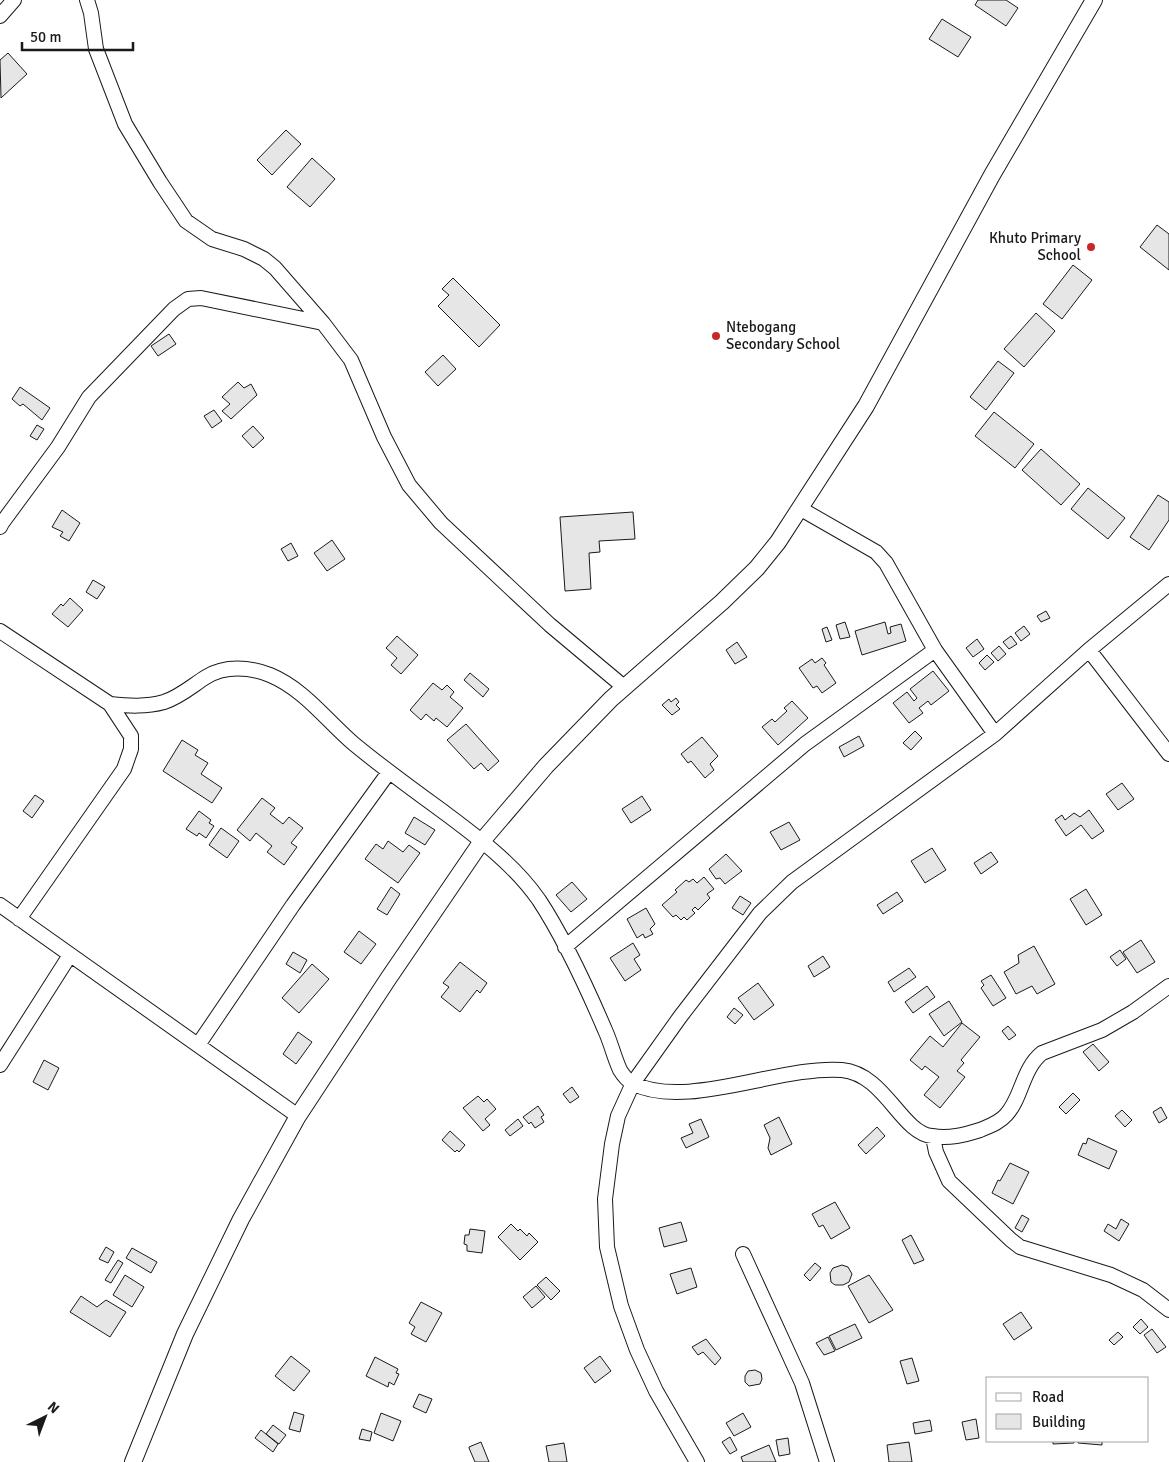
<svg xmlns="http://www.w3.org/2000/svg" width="1169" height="1462" font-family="Signika,sans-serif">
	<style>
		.building { fill: #e6e6e6; stroke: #1a1a1a }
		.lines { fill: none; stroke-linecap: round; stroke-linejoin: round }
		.minor-casing { stroke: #1a1a1a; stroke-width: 16 }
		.tertiary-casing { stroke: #1a1a1a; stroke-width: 18 }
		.minor { stroke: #fff; stroke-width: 14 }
		.tertiary { stroke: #fff; stroke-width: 16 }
		.poi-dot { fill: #c62828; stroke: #fff; stroke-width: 2 }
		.labels { text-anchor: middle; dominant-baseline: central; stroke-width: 4; stroke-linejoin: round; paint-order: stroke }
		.poi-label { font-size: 15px; fill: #1a1a1a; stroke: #fff; text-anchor: end }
	</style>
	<rect width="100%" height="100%" fill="#fff"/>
	<path class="building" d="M 978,0 L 1006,0 L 1018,8 L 1006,26 L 975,5 Z
		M 942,19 L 971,37 L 958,57 L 929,39 Z
		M 8,53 L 27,74 L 1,98 L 0,60 Z
		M 286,130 L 301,144 L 272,175 L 257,160 Z
		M 312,158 L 335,179 L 310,207 L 287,187 Z
		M 1157,225 L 1169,234 L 1169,270 L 1140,247 Z
		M 1073,265 L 1092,280 L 1062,319 L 1043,304 Z
		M 453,278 L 500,325 L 479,347 L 438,306 L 449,295 L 442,289 Z
		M 1036,313 L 1055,331 L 1024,367 L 1004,349 Z
		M 169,334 L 176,344 L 158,356 L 151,346 Z
		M 443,355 L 456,369 L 438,386 L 425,372 Z
		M 998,361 L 1014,373 L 986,410 L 970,397 Z
		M 238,382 L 244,388 L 251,384 L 257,395 L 231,419 L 222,411 L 230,404 L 222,397 Z
		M 20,387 L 50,408 L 42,420 L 23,404 L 20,406 L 12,399 Z
		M 214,410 L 222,421 L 212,428 L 204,416 Z
		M 994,412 L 1034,444 L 1015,468 L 975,436 Z
		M 37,425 L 44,429 L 37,440 L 30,436 Z
		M 253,426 L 264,438 L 253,448 L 242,436 Z
		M 1041,449 L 1080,484 L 1061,505 L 1022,470 Z
		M 1088,488 L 1125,518 L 1108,539 L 1071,509 Z
		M 1158,495 L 1169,502 L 1169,520 L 1149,550 L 1130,537 Z
		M 62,510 L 80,523 L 69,541 L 60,536 L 63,532 L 52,527 Z
		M 633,512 L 635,539 L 599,541 L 600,552 L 589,553 L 591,589 L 565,591 L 560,517 Z
		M 332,540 L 345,559 L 327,571 L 314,553 Z
		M 291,543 L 298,556 L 288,561 L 281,549 Z
		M 93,580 L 105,587 L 97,599 L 86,592 Z
		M 70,598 L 83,610 L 68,627 L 52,614 L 61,604 L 63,606 Z
		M 1046,611 L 1050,618 L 1041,622 L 1037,616 Z
		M 845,622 L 850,637 L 840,639 L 836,625 Z
		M 885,622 L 888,634 L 891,633 L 890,627 L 901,624 L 906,641 L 862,655 L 855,631 Z
		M 1024,626 L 1030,634 L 1021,641 L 1015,633 Z
		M 827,627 L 832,640 L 826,642 L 822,629 Z
		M 397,636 L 418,655 L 401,674 L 391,665 L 397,658 L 386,648 Z
		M 1011,636 L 1017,644 L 1009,649 L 1003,642 Z
		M 977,639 L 984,649 L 973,657 L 966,648 Z
		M 737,642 L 747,657 L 735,664 L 726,650 Z
		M 999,646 L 1006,654 L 998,661 L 991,653 Z
		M 987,655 L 994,662 L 985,670 L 979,663 Z
		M 822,658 L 826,663 L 824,665 L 836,683 L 822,693 L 817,686 L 813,688 L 799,668 L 812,659 L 815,663 Z
		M 933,671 L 949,691 L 931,705 L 928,701 L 919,708 L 923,713 L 909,723 L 893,703 L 907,692 L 914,701 L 917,698 L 910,689 Z
		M 470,673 L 489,689 L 483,697 L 464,680 Z
		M 433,683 L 442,690 L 447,685 L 454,692 L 450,697 L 463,708 L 447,727 L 436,718 L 434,721 L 426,714 L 421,720 L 410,710 Z
		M 676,698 L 679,702 L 676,705 L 680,709 L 672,715 L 662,705 L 669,699 L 671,702 Z
		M 792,701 L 808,718 L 778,745 L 762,727 L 772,719 L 775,722 L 787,711 L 784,708 Z
		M 466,724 L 499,761 L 488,771 L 481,763 L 474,769 L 447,740 Z
		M 915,731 L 922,738 L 911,750 L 903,743 Z
		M 859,736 L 864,746 L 844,757 L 839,747 Z
		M 702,737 L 718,756 L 710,764 L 714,770 L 705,778 L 691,761 L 688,763 L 681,754 Z
		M 182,740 L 198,750 L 195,755 L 208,763 L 201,774 L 222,788 L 212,803 L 163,771 Z
		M 1122,783 L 1134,799 L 1118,810 L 1106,794 Z
		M 35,795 L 44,801 L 32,818 L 23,811 Z
		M 642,796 L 651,810 L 631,823 L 622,809 Z
		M 262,798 L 275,808 L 270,814 L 283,824 L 289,817 L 303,828 L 291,843 L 297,847 L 284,865 L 267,852 L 272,846 L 256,833 L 250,841 L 237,830 Z
		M 1089,810 L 1104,831 L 1092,839 L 1081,825 L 1066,836 L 1055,820 L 1062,815 L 1065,820 L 1074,813 L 1080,817 Z
		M 199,811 L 211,820 L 209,823 L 214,826 L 206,838 L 199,833 L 197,836 L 186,829 Z
		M 414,817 L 435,830 L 425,845 L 405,833 Z
		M 789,822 L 800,840 L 781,850 L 770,832 Z
		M 221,828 L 239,841 L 227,858 L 209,845 Z
		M 388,841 L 403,852 L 409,845 L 420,853 L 398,883 L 365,859 L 376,844 L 383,849 Z
		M 932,848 L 946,870 L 925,883 L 911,861 Z
		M 991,852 L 998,862 L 981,874 L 974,863 Z
		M 726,854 L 742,871 L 725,884 L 720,878 L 716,879 L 709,869 Z
		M 704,877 L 714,889 L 707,894 L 710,898 L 698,910 L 695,907 L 692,910 L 695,913 L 687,920 L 684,917 L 681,920 L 676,915 L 673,917 L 662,905 L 677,892 L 675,890 L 686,880 L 689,882 L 693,879 L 697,883 Z
		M 572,882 L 587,899 L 571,912 L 556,895 Z
		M 391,887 L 400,894 L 387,915 L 377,909 Z
		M 1086,889 L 1102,915 L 1086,925 L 1070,899 Z
		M 897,892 L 903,901 L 883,914 L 877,905 Z
		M 740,896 L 751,903 L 743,915 L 732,908 Z
		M 646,908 L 655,924 L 650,929 L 653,934 L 645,938 L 643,934 L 637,938 L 627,919 Z
		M 359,931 L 376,944 L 361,964 L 344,952 Z
		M 1141,940 L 1155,962 L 1137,973 L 1123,952 Z
		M 633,943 L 640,955 L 634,959 L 641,970 L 625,981 L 610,958 Z
		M 1034,946 L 1055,984 L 1037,994 L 1032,986 L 1016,994 L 1004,972 L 1019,963 L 1018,955 Z
		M 1120,950 L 1126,959 L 1117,966 L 1110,957 Z
		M 293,952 L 307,960 L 300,973 L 286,964 Z
		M 823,956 L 830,967 L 814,977 L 808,966 Z
		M 460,962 L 487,983 L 480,993 L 477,990 L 460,1012 L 441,997 L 449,987 L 443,983 Z
		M 312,964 L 329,979 L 299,1013 L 282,998 Z
		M 909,968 L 916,977 L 894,992 L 888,982 Z
		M 991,975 L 1006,998 L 993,1006 L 981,988 L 984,985 L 981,981 Z
		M 758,983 L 774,1005 L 754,1020 L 738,998 Z
		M 927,986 L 935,997 L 913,1013 L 905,1002 Z
		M 949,1001 L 962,1022 L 944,1036 L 929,1014 Z
		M 734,1008 L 743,1015 L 735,1024 L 727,1017 Z
		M 962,1023 L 980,1037 L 961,1060 L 964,1063 L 957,1071 L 965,1077 L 940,1108 L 924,1095 L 939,1077 L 925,1066 L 922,1070 L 910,1060 L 930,1036 L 943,1047 Z
		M 1008,1026 L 1016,1035 L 1009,1040 L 1002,1031 Z
		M 298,1032 L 312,1042 L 296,1064 L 283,1054 Z
		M 1093,1044 L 1109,1062 L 1099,1071 L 1083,1052 Z
		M 44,1060 L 59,1068 L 48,1090 L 33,1082 Z
		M 572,1087 L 579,1097 L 570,1103 L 563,1094 Z
		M 1073,1093 L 1080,1100 L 1066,1114 L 1059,1107 Z
		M 478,1096 L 484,1102 L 487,1099 L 496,1109 L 485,1119 L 490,1125 L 483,1131 L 463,1108 Z
		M 538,1106 L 544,1115 L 541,1117 L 544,1122 L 535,1128 L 531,1122 L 529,1124 L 523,1117 Z
		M 1161,1107 L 1167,1118 L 1159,1123 L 1153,1112 Z
		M 1122,1110 L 1132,1120 L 1125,1127 L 1115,1116 Z
		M 779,1117 L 792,1144 L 771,1155 L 768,1148 L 770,1138 L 764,1125 Z
		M 518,1119 L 523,1126 L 510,1136 L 505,1130 Z
		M 701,1119 L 709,1137 L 686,1148 L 681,1138 L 693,1133 L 689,1124 Z
		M 877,1127 L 885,1136 L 866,1154 L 858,1145 Z
		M 450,1131 L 465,1145 L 459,1152 L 457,1150 L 455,1152 L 442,1140 Z
		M 1088,1138 L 1117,1151 L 1109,1169 L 1078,1155 L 1083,1143 L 1086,1144 Z
		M 1010,1163 L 1029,1172 L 1013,1204 L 992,1193 L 998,1180 L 1000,1181 Z
		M 835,1202 L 850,1228 L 831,1239 L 823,1225 L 819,1227 L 812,1214 Z
		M 1022,1215 L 1029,1219 L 1022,1232 L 1015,1228 Z
		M 1121,1219 L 1129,1224 L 1119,1241 L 1104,1231 L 1108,1224 L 1116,1229 Z
		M 681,1222 L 687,1241 L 664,1247 L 659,1228 Z
		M 511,1224 L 518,1231 L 520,1229 L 527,1236 L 529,1233 L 538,1242 L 520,1260 L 498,1237 Z
		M 470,1229 L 485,1231 L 482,1253 L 467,1251 L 467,1245 L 464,1244 L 465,1235 L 469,1235 Z
		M 911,1235 L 924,1260 L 914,1264 L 902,1240 Z
		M 106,1247 L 114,1252 L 108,1263 L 99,1259 Z
		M 132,1248 L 157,1262 L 151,1273 L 126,1258 Z
		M 118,1260 L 123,1263 L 111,1283 L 105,1280 Z
		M 815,1263 L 821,1268 L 810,1281 L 804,1275 Z
		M 842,1265 L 848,1267 L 852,1274 L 849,1282 L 843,1285 L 835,1285 L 831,1282 L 830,1273 L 833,1268 Z
		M 691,1268 L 697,1287 L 677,1294 L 670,1274 Z
		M 125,1275 L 144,1287 L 132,1307 L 113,1295 Z
		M 869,1275 L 893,1310 L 869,1323 L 848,1286 Z
		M 546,1277 L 560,1291 L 551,1300 L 537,1285 Z
		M 536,1286 L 545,1297 L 532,1308 L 523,1297 Z
		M 81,1296 L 97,1307 L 106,1300 L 126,1312 L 110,1337 L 70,1312 Z
		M 421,1302 L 442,1313 L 426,1342 L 411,1334 L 415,1327 L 409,1323 Z
		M 1021,1312 L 1032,1328 L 1014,1340 L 1003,1324 Z
		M 1141,1319 L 1148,1327 L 1140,1334 L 1133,1327 Z
		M 855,1324 L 862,1338 L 836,1350 L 829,1336 Z
		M 1152,1329 L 1166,1347 L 1157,1353 L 1144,1335 Z
		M 1118,1332 L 1123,1337 L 1114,1345 L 1109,1340 Z
		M 828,1337 L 835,1351 L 824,1355 L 816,1343 Z
		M 706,1339 L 721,1358 L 715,1365 L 703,1352 L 698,1355 L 692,1347 Z
		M 291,1356 L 310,1371 L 294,1391 L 275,1376 Z
		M 600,1356 L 611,1371 L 595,1383 L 584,1368 Z
		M 375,1357 L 398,1369 L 396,1373 L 399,1374 L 394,1385 L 389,1382 L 388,1387 L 366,1376 Z
		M 912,1358 L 919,1381 L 907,1384 L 900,1361 Z
		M 755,1370 L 761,1373 L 762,1379 L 760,1384 L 749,1386 L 745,1382 L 745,1376 L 748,1371 Z
		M 419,1394 L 432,1399 L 426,1413 L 413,1407 Z
		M 294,1412 L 304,1415 L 300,1432 L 289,1429 Z
		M 381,1413 L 401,1421 L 393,1441 L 374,1433 Z
		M 743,1413 L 751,1427 L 734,1436 L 726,1423 Z
		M 976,1419 L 979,1438 L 966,1440 L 962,1422 Z
		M 930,1420 L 932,1431 L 915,1434 L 913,1423 Z
		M 273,1425 L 286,1435 L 279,1444 L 266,1434 Z
		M 362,1429 L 372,1432 L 370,1441 L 359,1439 Z
		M 261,1430 L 278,1444 L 273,1452 L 255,1438 Z
		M 730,1437 L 737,1450 L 730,1454 L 722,1442 Z
		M 788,1438 L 790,1454 L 779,1456 L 776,1440 Z
		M 1053,1441 L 1074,1441 L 1074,1443 L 1053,1444 Z
		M 1078,1441 L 1102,1441 L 1102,1445 L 1078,1443 Z
		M 481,1442 L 489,1462 L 475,1462 L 469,1448 L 469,1447 Z
		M 909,1442 L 912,1462 L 889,1462 L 887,1445 Z
		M 564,1443 L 567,1462 L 549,1462 L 546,1446 Z
		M 769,1445 L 776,1462 L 743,1462 L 741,1457 Z"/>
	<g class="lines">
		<defs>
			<path id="minor" d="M 87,0 L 91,13 L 96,49 L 125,124 L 160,182 L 186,221 L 212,239 L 244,249 L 264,259 L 275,268 L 323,323 L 351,360 L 384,437 L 409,485 L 441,523 L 550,625 L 624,687
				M 0,16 L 14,0
				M 801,509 L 876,552 L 886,563 L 935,650 L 995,734
				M 0,527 L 2,523 L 58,447 L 89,397 L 174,309 L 188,299 L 201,298 L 323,323
				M 0,631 L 110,704 L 131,736 L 131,749 L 124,769 L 19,919
				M 1089,650 L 1169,754
				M 110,704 C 129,706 146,707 164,702 C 180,697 193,685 206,677 C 225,665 250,667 270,675 C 304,689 327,721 354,744 C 382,767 412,789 441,810 C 477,837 513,863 539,900 C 564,938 587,988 605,1030 C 611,1043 614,1057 620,1070 C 623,1075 627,1080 632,1083 C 686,1111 780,1065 842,1070 C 885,1074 901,1133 932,1136 C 949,1139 964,1135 980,1130 C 989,1126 999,1123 1006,1115 C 1022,1098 1022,1069 1042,1053 L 1102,1030 L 1133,1012 L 1169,986
				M 0,905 L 298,1116
				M 565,947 L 805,744 L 935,650
				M 198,1045 L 293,905 L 389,772
				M 0,1065 L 70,955
				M 933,1137 L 936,1152 L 949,1181 L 1011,1240 L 1020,1247 L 1111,1275 L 1143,1290 L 1169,1310
				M 743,1254 L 802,1383 L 827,1462
				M 697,1462 L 656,1391 L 637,1350 L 621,1306 L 607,1247 L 605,1199 L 612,1144 L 618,1116 L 633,1083 L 680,1017 L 760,913 L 792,882 L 995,734 L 1089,650 L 1169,584"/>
			<path id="tertiary" d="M 133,1462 L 185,1334 L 241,1219 L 298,1116 L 388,979 L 482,841 L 546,766 L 611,699 L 722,602 L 757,568 L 778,542 L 866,406 L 992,175 L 1094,0"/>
		</defs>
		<use href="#minor" class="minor-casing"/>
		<use href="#tertiary" class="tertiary-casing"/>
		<use href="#minor" class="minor"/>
		<use href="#tertiary" class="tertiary"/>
	</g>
	<g class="poi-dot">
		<circle cx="1091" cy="247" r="5"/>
		<circle cx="716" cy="336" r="5"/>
	</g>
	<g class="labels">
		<g class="poi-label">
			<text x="1081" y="238">Khuto Primary<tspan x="1081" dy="17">School</tspan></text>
			<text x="726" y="327" text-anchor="start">Ntebogang<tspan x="726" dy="17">Secondary School</tspan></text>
		</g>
	</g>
	<rect x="986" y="1377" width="162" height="65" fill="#ffffff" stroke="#a3a3a3"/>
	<rect x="996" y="1393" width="25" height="8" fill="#ffffff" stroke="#a3a3a3"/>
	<text x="1032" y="1402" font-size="15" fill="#1a1a1a">Road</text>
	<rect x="996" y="1414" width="25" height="15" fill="#e6e6e6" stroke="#a3a3a3"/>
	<text x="1032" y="1427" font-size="15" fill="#1a1a1a">Building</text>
	<g transform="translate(45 1417) rotate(42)" stroke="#ffffff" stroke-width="4" paint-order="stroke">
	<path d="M0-4L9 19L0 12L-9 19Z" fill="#1a1a1a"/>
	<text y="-8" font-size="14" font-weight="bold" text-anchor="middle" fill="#1a1a1a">N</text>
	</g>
	<path d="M22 42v8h111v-8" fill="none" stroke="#1a1a1a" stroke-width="2.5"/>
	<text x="30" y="42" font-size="15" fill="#1a1a1a" stroke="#ffffff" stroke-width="4" paint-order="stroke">50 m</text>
</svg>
